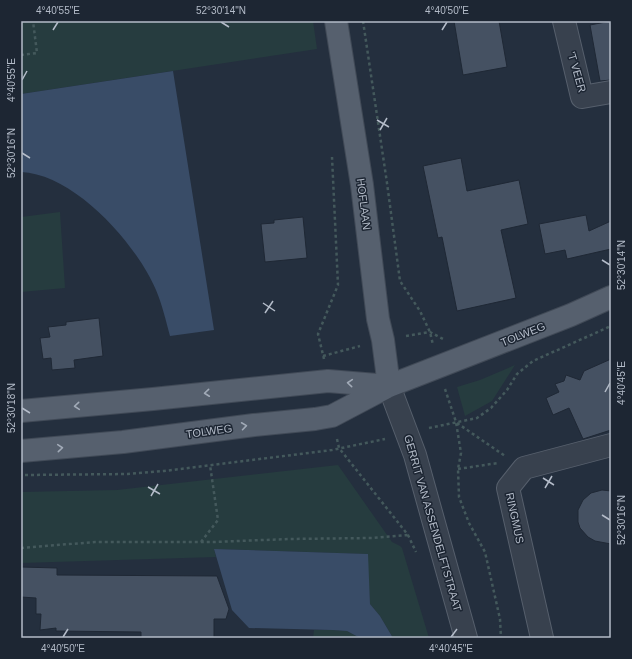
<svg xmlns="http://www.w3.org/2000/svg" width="632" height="659" font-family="Helvetica,sans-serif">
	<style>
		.green { fill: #263c3f }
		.water { fill: #394c67 }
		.building { fill: #455162; stroke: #1f2835 }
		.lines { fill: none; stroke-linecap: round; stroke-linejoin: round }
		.minor-casing { stroke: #565f6c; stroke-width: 24 }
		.major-casing { stroke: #414a57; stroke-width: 24 }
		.path { stroke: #44595c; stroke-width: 2.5; stroke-dasharray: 3 3; stroke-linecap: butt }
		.minor { stroke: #38414e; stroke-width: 22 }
		.major { stroke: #56606e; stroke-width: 22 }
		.oneway { stroke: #a1aab7 }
		.ticks { fill: none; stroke: #b4bcc9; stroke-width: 1.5 }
		.labels { text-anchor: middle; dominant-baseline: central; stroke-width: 3; stroke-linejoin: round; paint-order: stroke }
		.street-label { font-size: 11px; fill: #b4bcc9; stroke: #1d2633 }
		.neatline { fill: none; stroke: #b4bcc9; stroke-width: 1.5 }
		.ticks-label { font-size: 10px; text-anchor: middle; fill: #b4bcc9 }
	</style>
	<rect width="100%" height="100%" fill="#242f3e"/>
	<path class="green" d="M 21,21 L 313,21 L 317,49 L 21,94 Z
		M 60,212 L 65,288 L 21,292 L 21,217 Z
		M 515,365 L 492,401 L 465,416 L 457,387 L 480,380 Z
		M 338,465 L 392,542 L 400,546 L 402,548 L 429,638 L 393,638 L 392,636 L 380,616 L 370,604 L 367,554 L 214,549 L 216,557 L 21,563 L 21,492 L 117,490 Z
		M 314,630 L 332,630 L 347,631 L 360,638 L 313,638 Z"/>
	<path class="water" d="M 173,71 L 214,330 L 170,336 C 166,321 162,304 156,290 C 136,243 74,174 21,172 L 21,94 Z
		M 214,549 L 368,554 L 370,604 L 380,616 L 393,638 L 360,638 L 347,631 L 332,630 L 249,628 L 232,610 Z"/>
	<path class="building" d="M 454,21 L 499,21 L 507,67 L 463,75 Z
		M 611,21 L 611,80 L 600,81 L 590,25 Z
		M 461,158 L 467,191 L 519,180 L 528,224 L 501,230 L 516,298 L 457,311 L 442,237 L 438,238 L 423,166 Z
		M 586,215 L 589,231 L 611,221 L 611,249 L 567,259 L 565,250 L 545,254 L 539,224 Z
		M 303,217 L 307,258 L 265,262 L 261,224 L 274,223 L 274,220 Z
		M 99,318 L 103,356 L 74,360 L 75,368 L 52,370 L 51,358 L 43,359 L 40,338 L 50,337 L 48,327 L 66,325 L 66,322 Z
		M 611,359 L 611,430 L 583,439 L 569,408 L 553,415 L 546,398 L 559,392 L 555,384 L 564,381 L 566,375 L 580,380 L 584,371 Z
		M 602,490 L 611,491 L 611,544 L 595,541 L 588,537 L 580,528 L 578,522 L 578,510 L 583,500 L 591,493 Z
		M 21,567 L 57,568 L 57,575 L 217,576 L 229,609 L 226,619 L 214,619 L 214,638 L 141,638 L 141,632 L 56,631 L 56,628 L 40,630 L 41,614 L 36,614 L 36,598 L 21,597 Z"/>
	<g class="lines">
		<defs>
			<path id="minor" d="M 564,21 L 582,97 L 611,92
				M 389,386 L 415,455 L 466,638
				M 542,638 L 508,488 L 524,468 L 611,445"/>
			<path id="major" d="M 336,21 L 362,185 L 378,319 L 383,340 L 389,386
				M 21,411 L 153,399 L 328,381 L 389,386
				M 21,451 L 123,442 L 254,425 L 315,419 L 332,416 L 389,386 L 571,315 L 611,297"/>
		</defs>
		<use href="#minor" class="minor-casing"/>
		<use href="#major" class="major-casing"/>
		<path class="path" d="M 363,21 L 387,183 L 400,281 L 420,311 L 430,332 L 433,345
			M 21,55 L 37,53 L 33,21
			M 406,336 L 430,332 L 443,339
			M 323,356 L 360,346
			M 324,359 L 318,334 L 338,285 L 332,157
			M 445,389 L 456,422 L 461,453 L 458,469 L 459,497 L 469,523 L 485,552 L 500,619 L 501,638
			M 457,423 L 505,456
			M 429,428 L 477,418 L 491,408 L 507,390 L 517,374 L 533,361 L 611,326
			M 337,439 L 339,448 L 408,535 L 416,552
			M 458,469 L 498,463
			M 25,475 L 128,474 L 164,471 L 332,450 L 385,439
			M 201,542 L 218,520 L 210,465
			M 21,548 L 95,542 L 213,542 L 289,539 L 372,538 L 408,535"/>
		<use href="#minor" class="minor"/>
		<use href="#major" class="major"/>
	</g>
	<defs><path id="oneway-chevron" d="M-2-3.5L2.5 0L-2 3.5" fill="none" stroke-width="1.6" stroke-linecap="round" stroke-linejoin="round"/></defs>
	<g class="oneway">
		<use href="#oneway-chevron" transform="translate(350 383) rotate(-175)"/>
		<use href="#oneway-chevron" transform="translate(207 393) rotate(174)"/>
		<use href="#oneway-chevron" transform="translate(77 406) rotate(175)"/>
		<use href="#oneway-chevron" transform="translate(244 426) rotate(-8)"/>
		<use href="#oneway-chevron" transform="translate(60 448) rotate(-5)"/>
	</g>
	<path class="ticks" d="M 221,22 L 229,27M 53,30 L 58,22M 442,30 L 447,22M 22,80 L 27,71M 377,120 L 389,127M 380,130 L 387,118M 22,153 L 30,158M 602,260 L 610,265M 263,303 L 275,311M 265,313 L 273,301M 605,392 L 610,383M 22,408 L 30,413M 543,478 L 554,485M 148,487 L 160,494M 545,488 L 552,476M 151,496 L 158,484M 602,515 L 610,520M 63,637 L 68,629M 451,637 L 457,629"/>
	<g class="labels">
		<g class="street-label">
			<text transform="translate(577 72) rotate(74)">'T VEER</text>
			<text transform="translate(364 204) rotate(83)">HOFLAAN</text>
			<text transform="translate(523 334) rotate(-22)">TOLWEG</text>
			<text transform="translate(209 431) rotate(-8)">TOLWEG</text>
			<text transform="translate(515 518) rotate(78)">RINGMUS</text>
			<text transform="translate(433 523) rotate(74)">GERRIT VAN ASSENDELFTSTRAAT</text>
		</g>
	</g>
	<rect width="632" height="659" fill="none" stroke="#1d2633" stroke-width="44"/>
	<rect x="22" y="22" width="588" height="615" class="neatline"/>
	<g class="ticks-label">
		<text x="58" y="14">4°40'55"E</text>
		<text x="221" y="14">52°30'14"N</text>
		<text x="447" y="14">4°40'50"E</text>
		<text transform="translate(11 80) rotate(-90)" y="4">4°40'55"E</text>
		<text transform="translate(11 153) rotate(-90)" y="4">52°30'16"N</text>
		<text transform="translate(621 265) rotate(-90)" y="4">52°30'14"N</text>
		<text transform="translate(621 383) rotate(-90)" y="4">4°40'45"E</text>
		<text transform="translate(11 408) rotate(-90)" y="4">52°30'18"N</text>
		<text transform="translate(621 520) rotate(-90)" y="4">52°30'16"N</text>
		<text x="63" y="652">4°40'50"E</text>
		<text x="451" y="652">4°40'45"E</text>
	</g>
</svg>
